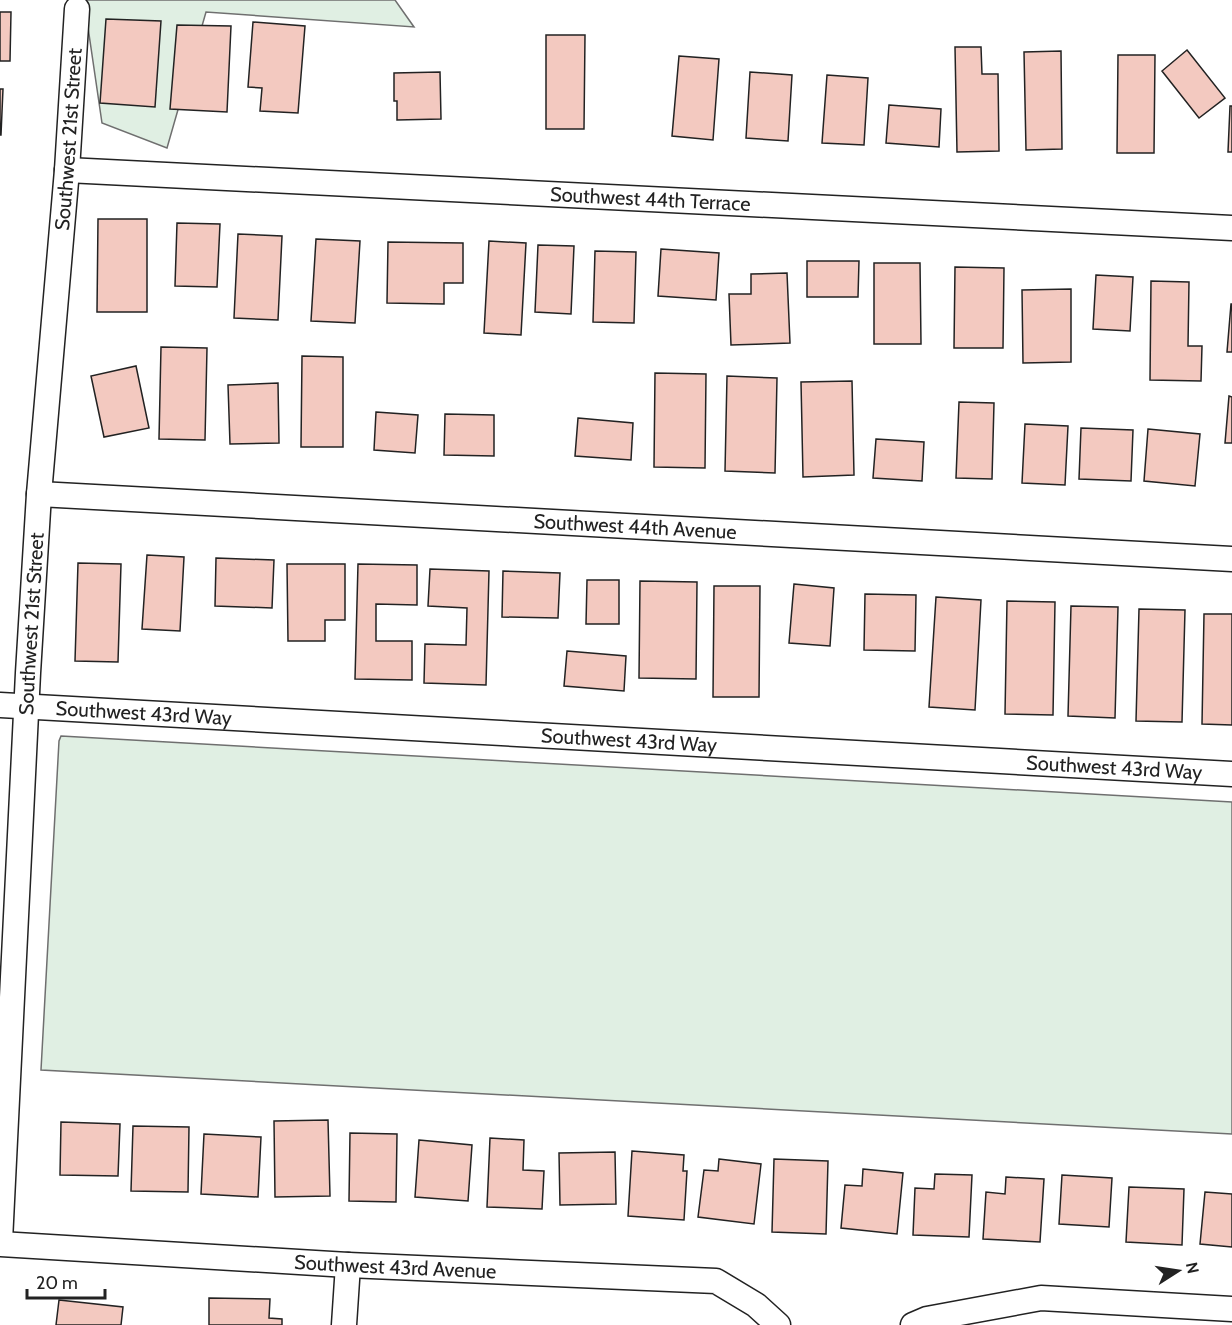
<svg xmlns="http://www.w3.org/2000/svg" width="1232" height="1325" font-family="Cabin,sans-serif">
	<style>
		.green { fill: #e0efe3; stroke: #6f6f6f; stroke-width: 1.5 }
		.building { fill: #f3c9c0; stroke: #222; stroke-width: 1.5 }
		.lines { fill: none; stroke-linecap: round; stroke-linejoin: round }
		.minor-casing { stroke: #222; stroke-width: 27 }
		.minor { stroke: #fff; stroke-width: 24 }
		.labels { text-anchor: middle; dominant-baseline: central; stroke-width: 4.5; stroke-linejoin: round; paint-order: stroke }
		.street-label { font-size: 20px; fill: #222; stroke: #fff }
	</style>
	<rect width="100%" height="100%" fill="#fff"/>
	<path class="green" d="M 84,0 L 395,0 L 414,27 L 206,12 L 167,148 L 102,123 Z
		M 61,736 L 1232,802 L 1232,1134 L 41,1070 L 59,741 Z"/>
	<path class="building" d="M 0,12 L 11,12 L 10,61 L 0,61 Z
		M 106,19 L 161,21 L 155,107 L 100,103 Z
		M 253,22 L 305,26 L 298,113 L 260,111 L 262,88 L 248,87 Z
		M 177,25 L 231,26 L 227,112 L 170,109 Z
		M 546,35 L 585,35 L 584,129 L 546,129 Z
		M 955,47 L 981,47 L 982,74 L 998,74 L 999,151 L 957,152 Z
		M 1187,50 L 1225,98 L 1199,118 L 1162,71 Z
		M 1061,51 L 1062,149 L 1026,150 L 1024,52 Z
		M 1118,55 L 1155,55 L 1154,153 L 1117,153 Z
		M 679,56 L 719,59 L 713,140 L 672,136 Z
		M 440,72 L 441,119 L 397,120 L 397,101 L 394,101 L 394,73 Z
		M 750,72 L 792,75 L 788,141 L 746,138 Z
		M 827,75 L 868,78 L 864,145 L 822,143 Z
		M 0,89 L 3,89 L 1,135 L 0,135 Z
		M 889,105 L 941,109 L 939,147 L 886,143 Z
		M 1230,106 L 1232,106 L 1232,152 L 1228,152 Z
		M 98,219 L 147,219 L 147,312 L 97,312 Z
		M 177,223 L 220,224 L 217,287 L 175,286 Z
		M 238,234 L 282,236 L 278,320 L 234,318 Z
		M 316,239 L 360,241 L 355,323 L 311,321 Z
		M 489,241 L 526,243 L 521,335 L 484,333 Z
		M 388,242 L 463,243 L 463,283 L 444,283 L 444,304 L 387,303 Z
		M 538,245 L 574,246 L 571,314 L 535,312 Z
		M 661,249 L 719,253 L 716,300 L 658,296 Z
		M 595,251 L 636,252 L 634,323 L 593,322 Z
		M 807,261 L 859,261 L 858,297 L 807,297 Z
		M 874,263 L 920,263 L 921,344 L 874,344 Z
		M 955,267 L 1004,268 L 1003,348 L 954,348 Z
		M 787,273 L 790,343 L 731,345 L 729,294 L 751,294 L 751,274 Z
		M 1096,275 L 1133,277 L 1130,331 L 1093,329 Z
		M 1151,281 L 1189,282 L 1188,346 L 1202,346 L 1201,381 L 1150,380 Z
		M 1071,289 L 1071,362 L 1023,363 L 1022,290 Z
		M 1231,304 L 1232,304 L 1232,352 L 1227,352 Z
		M 161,347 L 207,348 L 205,440 L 159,439 Z
		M 302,356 L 343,357 L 343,447 L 301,447 Z
		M 136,366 L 149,428 L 104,437 L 91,376 Z
		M 655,373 L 706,374 L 705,468 L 654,467 Z
		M 727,376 L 777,378 L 775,473 L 725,471 Z
		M 852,381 L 854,475 L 803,477 L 801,382 Z
		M 278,383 L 279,443 L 230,444 L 228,385 Z
		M 1229,396 L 1232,397 L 1232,443 L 1225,443 Z
		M 959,402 L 994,403 L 992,479 L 956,478 Z
		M 376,412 L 418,415 L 415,453 L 374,450 Z
		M 445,414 L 494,415 L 494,456 L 444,455 Z
		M 578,418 L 633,423 L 631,460 L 575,456 Z
		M 1025,424 L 1068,426 L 1065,485 L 1022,483 Z
		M 1081,428 L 1133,430 L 1131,481 L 1079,479 Z
		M 1148,429 L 1200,434 L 1195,486 L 1144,481 Z
		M 876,439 L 924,442 L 922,481 L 873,478 Z
		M 147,555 L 184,557 L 180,631 L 142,629 Z
		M 216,558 L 274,560 L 272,608 L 215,606 Z
		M 78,563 L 121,564 L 118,662 L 75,661 Z
		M 287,564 L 345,564 L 345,620 L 325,620 L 325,641 L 288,641 Z
		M 358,564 L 417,565 L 417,605 L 376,604 L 376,641 L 412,641 L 412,680 L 355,679 Z
		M 430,569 L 489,571 L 486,685 L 424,683 L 425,644 L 466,645 L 467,608 L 428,606 Z
		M 503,571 L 560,573 L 558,618 L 502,617 Z
		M 587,580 L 619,580 L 619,624 L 586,624 Z
		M 640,581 L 697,582 L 696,679 L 639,678 Z
		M 794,584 L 834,588 L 830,646 L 789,643 Z
		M 714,586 L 760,586 L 759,697 L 713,697 Z
		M 865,594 L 916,595 L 915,651 L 864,650 Z
		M 936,597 L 981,600 L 975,710 L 929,707 Z
		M 1007,601 L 1055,602 L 1053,715 L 1005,714 Z
		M 1071,606 L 1118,607 L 1115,718 L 1068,716 Z
		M 1139,609 L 1185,610 L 1182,722 L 1136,721 Z
		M 1204,614 L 1232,614 L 1232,725 L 1202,724 Z
		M 567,651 L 626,656 L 624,691 L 564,686 Z
		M 328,1120 L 330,1196 L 275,1197 L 274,1121 Z
		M 61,1122 L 120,1124 L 118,1176 L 60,1175 Z
		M 133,1126 L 189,1127 L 188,1192 L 131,1191 Z
		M 350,1133 L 397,1134 L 396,1202 L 349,1201 Z
		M 204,1134 L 261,1137 L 258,1197 L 201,1194 Z
		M 490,1138 L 524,1140 L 523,1170 L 544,1171 L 542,1209 L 487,1207 Z
		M 419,1140 L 472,1145 L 468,1201 L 415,1197 Z
		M 632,1151 L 684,1155 L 683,1171 L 687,1171 L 684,1220 L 628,1216 Z
		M 615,1152 L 616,1204 L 560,1205 L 559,1153 Z
		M 719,1159 L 761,1164 L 754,1224 L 698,1217 L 704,1170 L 718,1171 Z
		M 774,1159 L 828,1161 L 826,1234 L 772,1232 Z
		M 863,1169 L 903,1173 L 897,1234 L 841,1228 L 845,1185 L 862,1186 Z
		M 935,1174 L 972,1175 L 969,1237 L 913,1235 L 915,1188 L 934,1189 Z
		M 1062,1175 L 1112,1178 L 1109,1227 L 1059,1224 Z
		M 1006,1177 L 1044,1179 L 1040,1242 L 983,1239 L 986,1192 L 1005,1194 Z
		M 1129,1187 L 1184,1189 L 1182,1245 L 1126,1242 Z
		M 1205,1192 L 1232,1194 L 1232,1247 L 1200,1244 Z
		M 209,1298 L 270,1299 L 269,1318 L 282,1319 L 282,1325 L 209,1325 Z
		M 59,1300 L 123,1307 L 121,1325 L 56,1325 Z"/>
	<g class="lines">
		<defs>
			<g id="minor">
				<path id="s1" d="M 67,170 L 1232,228"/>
				<path id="s2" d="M 39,494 L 1232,559"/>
				<path id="s3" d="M 0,705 L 1232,774"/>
				<path id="s4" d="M 0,1241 L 28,673 L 39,494 L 67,170 L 77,9"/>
				<path id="s5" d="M 0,1244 L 348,1265 L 716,1281 L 756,1305 L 778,1325"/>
				<path d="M 344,1325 L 348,1265"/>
				<path d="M 913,1325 L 927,1319 L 1041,1298 L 1232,1309"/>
			</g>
		</defs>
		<use href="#minor" class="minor-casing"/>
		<use href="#minor" class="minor"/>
	</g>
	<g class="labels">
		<g class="street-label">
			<text stroke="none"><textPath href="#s4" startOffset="1104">Southwest 21st Street</textPath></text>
			<text stroke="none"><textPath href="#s1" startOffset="584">Southwest 44th Terrace</textPath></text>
			<text stroke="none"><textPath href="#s2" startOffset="597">Southwest 44th Avenue</textPath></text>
			<text stroke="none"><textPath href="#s4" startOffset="618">Southwest 21st Street</textPath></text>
			<text stroke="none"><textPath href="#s3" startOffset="144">Southwest 43rd Way</textPath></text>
			<text stroke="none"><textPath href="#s3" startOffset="630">Southwest 43rd Way</textPath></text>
			<text stroke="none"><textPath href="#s3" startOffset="1116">Southwest 43rd Way</textPath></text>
			<text stroke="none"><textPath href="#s5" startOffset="396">Southwest 43rd Avenue</textPath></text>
		</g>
	</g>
	<g transform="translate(1178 1271) rotate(78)" stroke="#ffffff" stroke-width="4.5" paint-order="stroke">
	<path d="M0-4.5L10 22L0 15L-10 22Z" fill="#222222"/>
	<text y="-9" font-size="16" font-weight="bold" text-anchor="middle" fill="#222222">N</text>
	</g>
	<path d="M27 1289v9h78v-9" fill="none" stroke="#222222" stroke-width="3"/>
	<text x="36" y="1289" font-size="18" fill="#222222" stroke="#ffffff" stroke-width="4.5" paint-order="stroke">20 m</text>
</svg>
